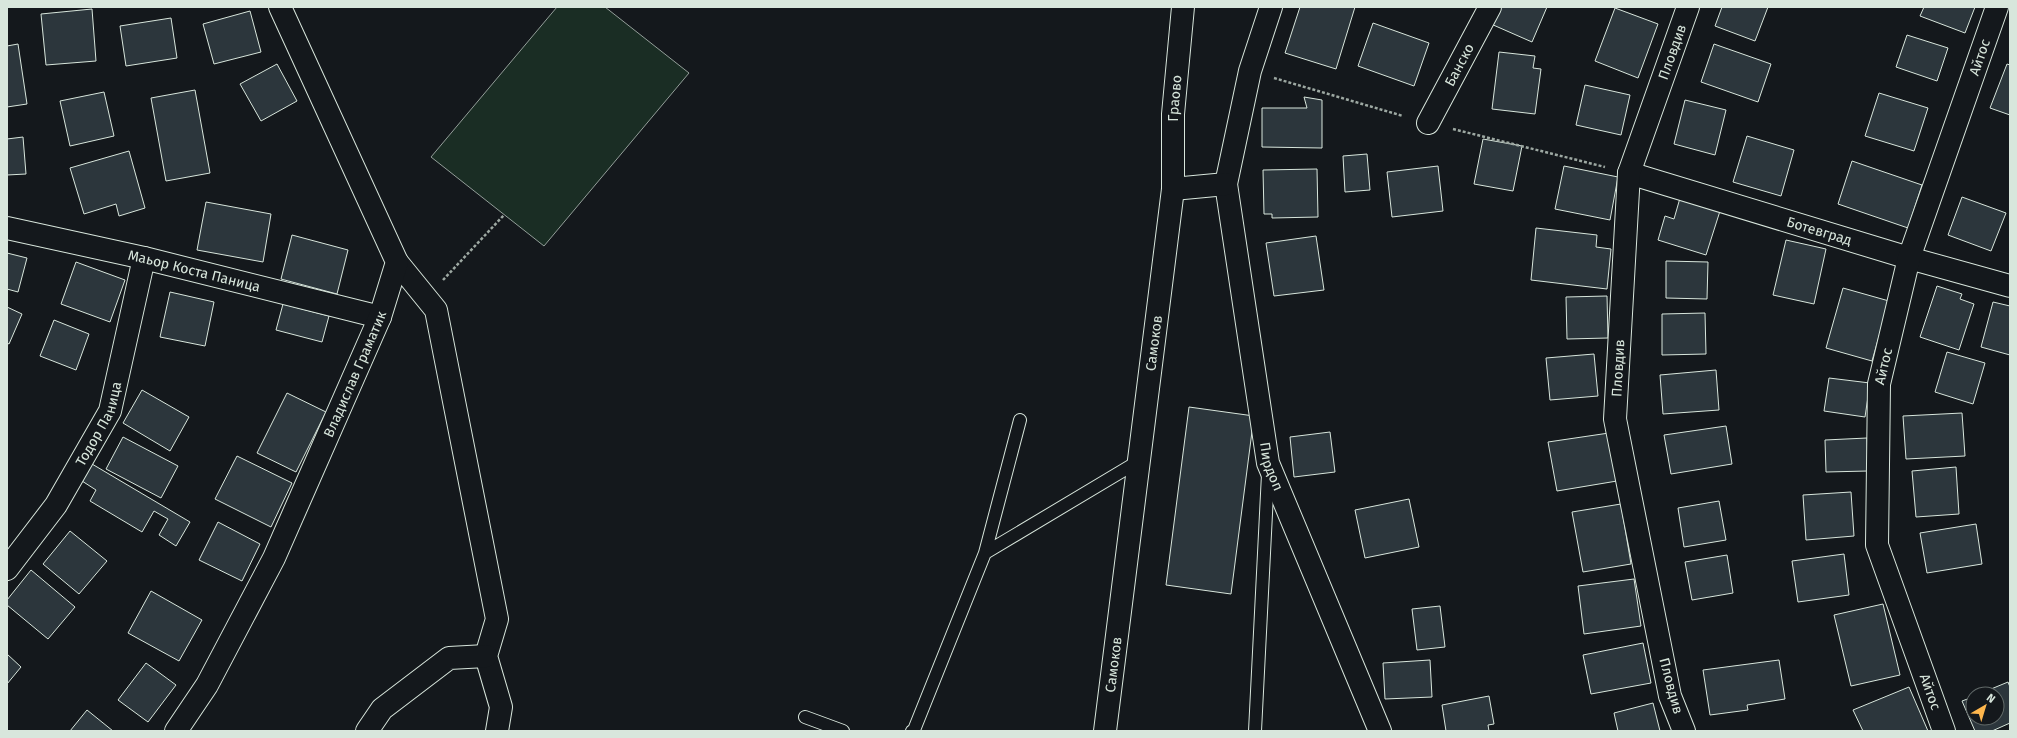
<svg xmlns="http://www.w3.org/2000/svg" width="2017" height="738" font-family="'Fira Sans',sans-serif">
	<style>
		.green { fill: #1a2d24; stroke: #939e99 }
		.building { fill: #2c363c; stroke: #d8e6dc }
		.lines { fill: none; stroke-linecap: round; stroke-linejoin: round }
		.service-casing { stroke: #d8e6dc; stroke-width: 14 }
		.minor-casing { stroke: #d8e6dc; stroke-width: 24 }
		.path { stroke: #9da8a2; stroke-width: 2.5; stroke-dasharray: 3 2; stroke-linecap: butt }
		.service { stroke: #14181c; stroke-width: 12 }
		.minor { stroke: #14181c; stroke-width: 22 }
		.labels { text-anchor: middle; dominant-baseline: central; stroke-width: 3; stroke-linejoin: round; paint-order: stroke }
		.street-label { font-size: 14px; fill: #d8e6dc; stroke: #14181c }
	</style>
	<rect width="100%" height="100%" fill="#14181c"/>
	<path class="green" d="M 557,7 L 605,7 L 689,73 L 544,246 L 431,157 Z"/>
	<path class="building" d="M 1300,7 L 1355,7 L 1336,69 L 1285,53 Z
		M 1499,7 L 1547,7 L 1532,42 L 1491,24 Z
		M 1722,7 L 1768,7 L 1755,41 L 1715,26 Z
		M 1924,7 L 1975,7 L 1965,33 L 1920,16 Z
		M 1615,8 L 1658,24 L 1638,78 L 1595,61 Z
		M 92,9 L 96,61 L 46,65 L 41,14 Z
		M 250,11 L 261,52 L 214,64 L 203,24 Z
		M 171,18 L 177,58 L 126,66 L 120,26 Z
		M 1373,23 L 1429,43 L 1414,86 L 1358,66 Z
		M 1907,35 L 1948,48 L 1937,81 L 1896,67 Z
		M 18,44 L 27,104 L 7,107 L 7,46 Z
		M 1714,44 L 1771,64 L 1758,102 L 1701,82 Z
		M 1499,52 L 1535,56 L 1533,68 L 1541,69 L 1535,114 L 1492,109 Z
		M 277,64 L 297,101 L 261,121 L 240,84 Z
		M 2007,64 L 2010,65 L 2010,115 L 1990,108 Z
		M 1585,85 L 1630,95 L 1621,135 L 1576,125 Z
		M 195,90 L 210,173 L 166,181 L 151,98 Z
		M 104,92 L 114,136 L 70,146 L 60,101 Z
		M 1879,93 L 1928,108 L 1914,151 L 1865,136 Z
		M 1304,97 L 1322,100 L 1322,148 L 1262,147 L 1262,108 L 1307,108 Z
		M 1685,100 L 1726,110 L 1715,155 L 1674,144 Z
		M 1747,136 L 1794,150 L 1781,196 L 1733,182 Z
		M 23,137 L 26,174 L 7,175 L 7,139 Z
		M 1483,139 L 1522,146 L 1513,191 L 1474,184 Z
		M 129,151 L 145,208 L 119,216 L 116,204 L 84,214 L 70,168 Z
		M 1367,154 L 1370,190 L 1345,192 L 1343,156 Z
		M 1852,161 L 1922,185 L 1908,228 L 1838,204 Z
		M 1438,166 L 1443,211 L 1392,217 L 1387,172 Z
		M 1564,166 L 1618,177 L 1610,220 L 1555,209 Z
		M 1317,169 L 1318,217 L 1272,218 L 1272,214 L 1264,214 L 1263,170 Z
		M 1962,197 L 2006,213 L 1991,251 L 1948,235 Z
		M 1680,198 L 1720,211 L 1706,255 L 1658,240 L 1665,216 L 1674,219 Z
		M 206,202 L 271,214 L 263,262 L 197,250 Z
		M 1536,228 L 1597,235 L 1596,247 L 1611,249 L 1607,289 L 1531,280 Z
		M 292,235 L 348,250 L 337,294 L 281,279 Z
		M 1316,236 L 1324,290 L 1274,296 L 1266,243 Z
		M 1786,240 L 1826,249 L 1814,304 L 1773,295 Z
		M 7,253 L 27,258 L 18,292 L 7,289 Z
		M 1666,261 L 1708,262 L 1707,299 L 1666,298 Z
		M 76,262 L 125,280 L 110,322 L 61,304 Z
		M 1937,286 L 1962,294 L 1960,299 L 1974,304 L 1959,350 L 1920,337 Z
		M 1843,288 L 1889,301 L 1872,361 L 1826,348 Z
		M 170,292 L 214,302 L 205,346 L 160,337 Z
		M 1607,296 L 1608,338 L 1567,339 L 1566,297 Z
		M 1993,302 L 2010,306 L 2010,355 L 1981,347 Z
		M 283,304 L 329,316 L 322,342 L 276,330 Z
		M 7,307 L 22,314 L 9,344 L 7,343 Z
		M 1705,313 L 1706,354 L 1662,355 L 1662,314 Z
		M 54,320 L 89,334 L 76,370 L 40,356 Z
		M 1947,352 L 1985,363 L 1973,404 L 1935,392 Z
		M 1594,354 L 1598,396 L 1550,400 L 1546,358 Z
		M 1716,370 L 1719,410 L 1663,414 L 1660,375 Z
		M 1829,378 L 1870,383 L 1865,417 L 1824,411 Z
		M 142,390 L 189,417 L 170,451 L 123,423 Z
		M 287,393 L 326,412 L 296,472 L 257,453 Z
		M 1189,407 L 1254,416 L 1231,594 L 1166,585 Z
		M 1962,413 L 1965,456 L 1906,459 L 1903,416 Z
		M 1726,426 L 1732,464 L 1671,474 L 1664,435 Z
		M 1330,432 L 1335,472 L 1294,477 L 1290,437 Z
		M 1609,433 L 1617,481 L 1557,491 L 1548,442 Z
		M 123,437 L 178,466 L 161,498 L 106,469 Z
		M 1867,438 L 1868,471 L 1826,472 L 1825,440 Z
		M 237,456 L 292,483 L 271,527 L 215,499 Z
		M 92,464 L 190,522 L 176,546 L 159,535 L 168,519 L 154,511 L 142,532 L 90,501 L 96,490 L 82,481 Z
		M 1956,467 L 1959,514 L 1916,517 L 1912,471 Z
		M 1851,492 L 1854,536 L 1806,540 L 1803,495 Z
		M 1409,499 L 1419,547 L 1365,558 L 1355,510 Z
		M 1719,501 L 1726,540 L 1684,547 L 1678,508 Z
		M 1621,504 L 1631,564 L 1583,572 L 1572,512 Z
		M 218,522 L 260,544 L 242,581 L 199,560 Z
		M 1976,524 L 1982,564 L 1927,573 L 1920,533 Z
		M 70,531 L 107,561 L 79,594 L 43,564 Z
		M 1844,554 L 1849,595 L 1798,602 L 1792,561 Z
		M 1727,555 L 1733,593 L 1692,600 L 1685,562 Z
		M 31,570 L 75,607 L 48,639 L 7,605 L 7,600 Z
		M 1634,579 L 1641,626 L 1584,634 L 1578,586 Z
		M 151,591 L 202,620 L 179,661 L 128,633 Z
		M 1883,604 L 1900,675 L 1851,686 L 1834,615 Z
		M 1440,606 L 1445,647 L 1417,650 L 1412,609 Z
		M 1643,643 L 1651,683 L 1591,694 L 1583,655 Z
		M 7,654 L 21,667 L 7,684 Z
		M 1430,660 L 1432,697 L 1385,699 L 1383,663 Z
		M 1779,660 L 1785,699 L 1747,705 L 1748,710 L 1710,715 L 1703,670 Z
		M 146,663 L 176,685 L 148,722 L 118,700 Z
		M 2008,682 L 2010,687 L 2010,723 L 1992,731 L 1975,731 L 1962,701 L 1973,697 L 1973,718 L 1997,718 L 1997,694 L 1979,694 Z
		M 1909,687 L 1928,731 L 1863,731 L 1853,710 Z
		M 1489,696 L 1494,724 L 1488,725 L 1489,731 L 1446,731 L 1442,705 Z
		M 1653,703 L 1660,731 L 1618,731 L 1614,713 Z
		M 87,710 L 113,731 L 70,731 Z"/>
	<g class="lines">
		<defs>
			<path id="service" d="M 985,553 L 1139,461
				M 805,717 L 843,731
				M 912,731 L 914,730 L 985,553 L 1020,420
				M 1255,731 L 1268,474"/>
			<g id="minor">
				<path id="s1" d="M 1271,7 L 1250,71 L 1226,184 L 1268,463 L 1380,731"/>
				<path id="s2" d="M 1428,123 L 1490,7"/>
				<path id="s3" d="M 1629,173 L 1909,258 L 2010,286"/>
				<path d="M 1173,189 L 1226,184"/>
				<path id="s4" d="M 7,228 L 144,258 L 380,317"/>
				<path d="M 397,262 L 436,310 L 497,619 L 486,656 L 501,707 L 497,731"/>
				<path id="s5" d="M 7,569 L 56,505 L 110,411 L 144,258"/>
				<path id="s6" d="M 176,731 L 207,685 L 274,558 L 380,317 L 397,262 L 280,7"/>
				<path d="M 367,731 L 382,709 L 449,658 L 486,656"/>
				<path id="s7" d="M 1105,731 L 1173,189 L 1173,114 L 1183,7"/>
				<path id="s8" d="M 1684,731 L 1670,696 L 1615,419 L 1629,173 L 1688,7"/>
				<path id="s9" d="M 1944,731 L 1877,545 L 1879,384 L 1909,258 L 1997,7"/>
			</g>
		</defs>
		<use href="#service" class="service-casing"/>
		<use href="#minor" class="minor-casing"/>
		<path class="path" d="M 1274,78 L 1403,116
			M 1453,129 L 1605,167
			M 443,280 L 504,215"/>
		<use href="#service" class="service"/>
		<use href="#minor" class="minor"/>
	</g>
	<g class="labels">
		<g class="street-label">
			<text stroke="none"><textPath href="#s8" startOffset="695">Пловдив</textPath></text>
			<text stroke="none"><textPath href="#s9" startOffset="701">Айтос</textPath></text>
			<text stroke="none"><textPath href="#s2" startOffset="66">Банско</textPath></text>
			<text stroke="none"><textPath href="#s7" startOffset="637">Граово</textPath></text>
			<text stroke="none"><textPath href="#s3" startOffset="199">Ботевград</textPath></text>
			<text stroke="none"><textPath href="#s4" startOffset="192">Маьор Коста Паница</textPath></text>
			<text stroke="none"><textPath href="#s7" startOffset="391">Самоков</textPath></text>
			<text stroke="none"><textPath href="#s9" startOffset="377">Айтос</textPath></text>
			<text stroke="none"><textPath href="#s8" startOffset="371">Пловдив</textPath></text>
			<text stroke="none"><textPath href="#s6" startOffset="400">Владислав Граматик</textPath></text>
			<text stroke="none"><textPath href="#s5" startOffset="173">Тодор Паница</textPath></text>
			<text stroke="none"><textPath href="#s1" startOffset="469">Пирдоп</textPath></text>
			<text stroke="none"><textPath href="#s7" startOffset="67">Самоков</textPath></text>
			<text transform="translate(1671 686) rotate(75)">Пловдив</text>
			<text transform="translate(1930 692) rotate(70)">Айтос</text>
		</g>
	</g>
	<rect width="2017" height="738" fill="none" stroke="#d8e6dc" stroke-width="16"/>
	<g transform="translate(1985 706) rotate(38)"><circle r="19" fill="#14181c" stroke="#626a69"/>
	<path d="M0-3L7 15L0 10L-7 15Z" fill="#ffb74d"/>
	<text y="-6" font-size="11" font-weight="bold" text-anchor="middle" fill="#d8e6dc">N</text>
	</g>
</svg>
